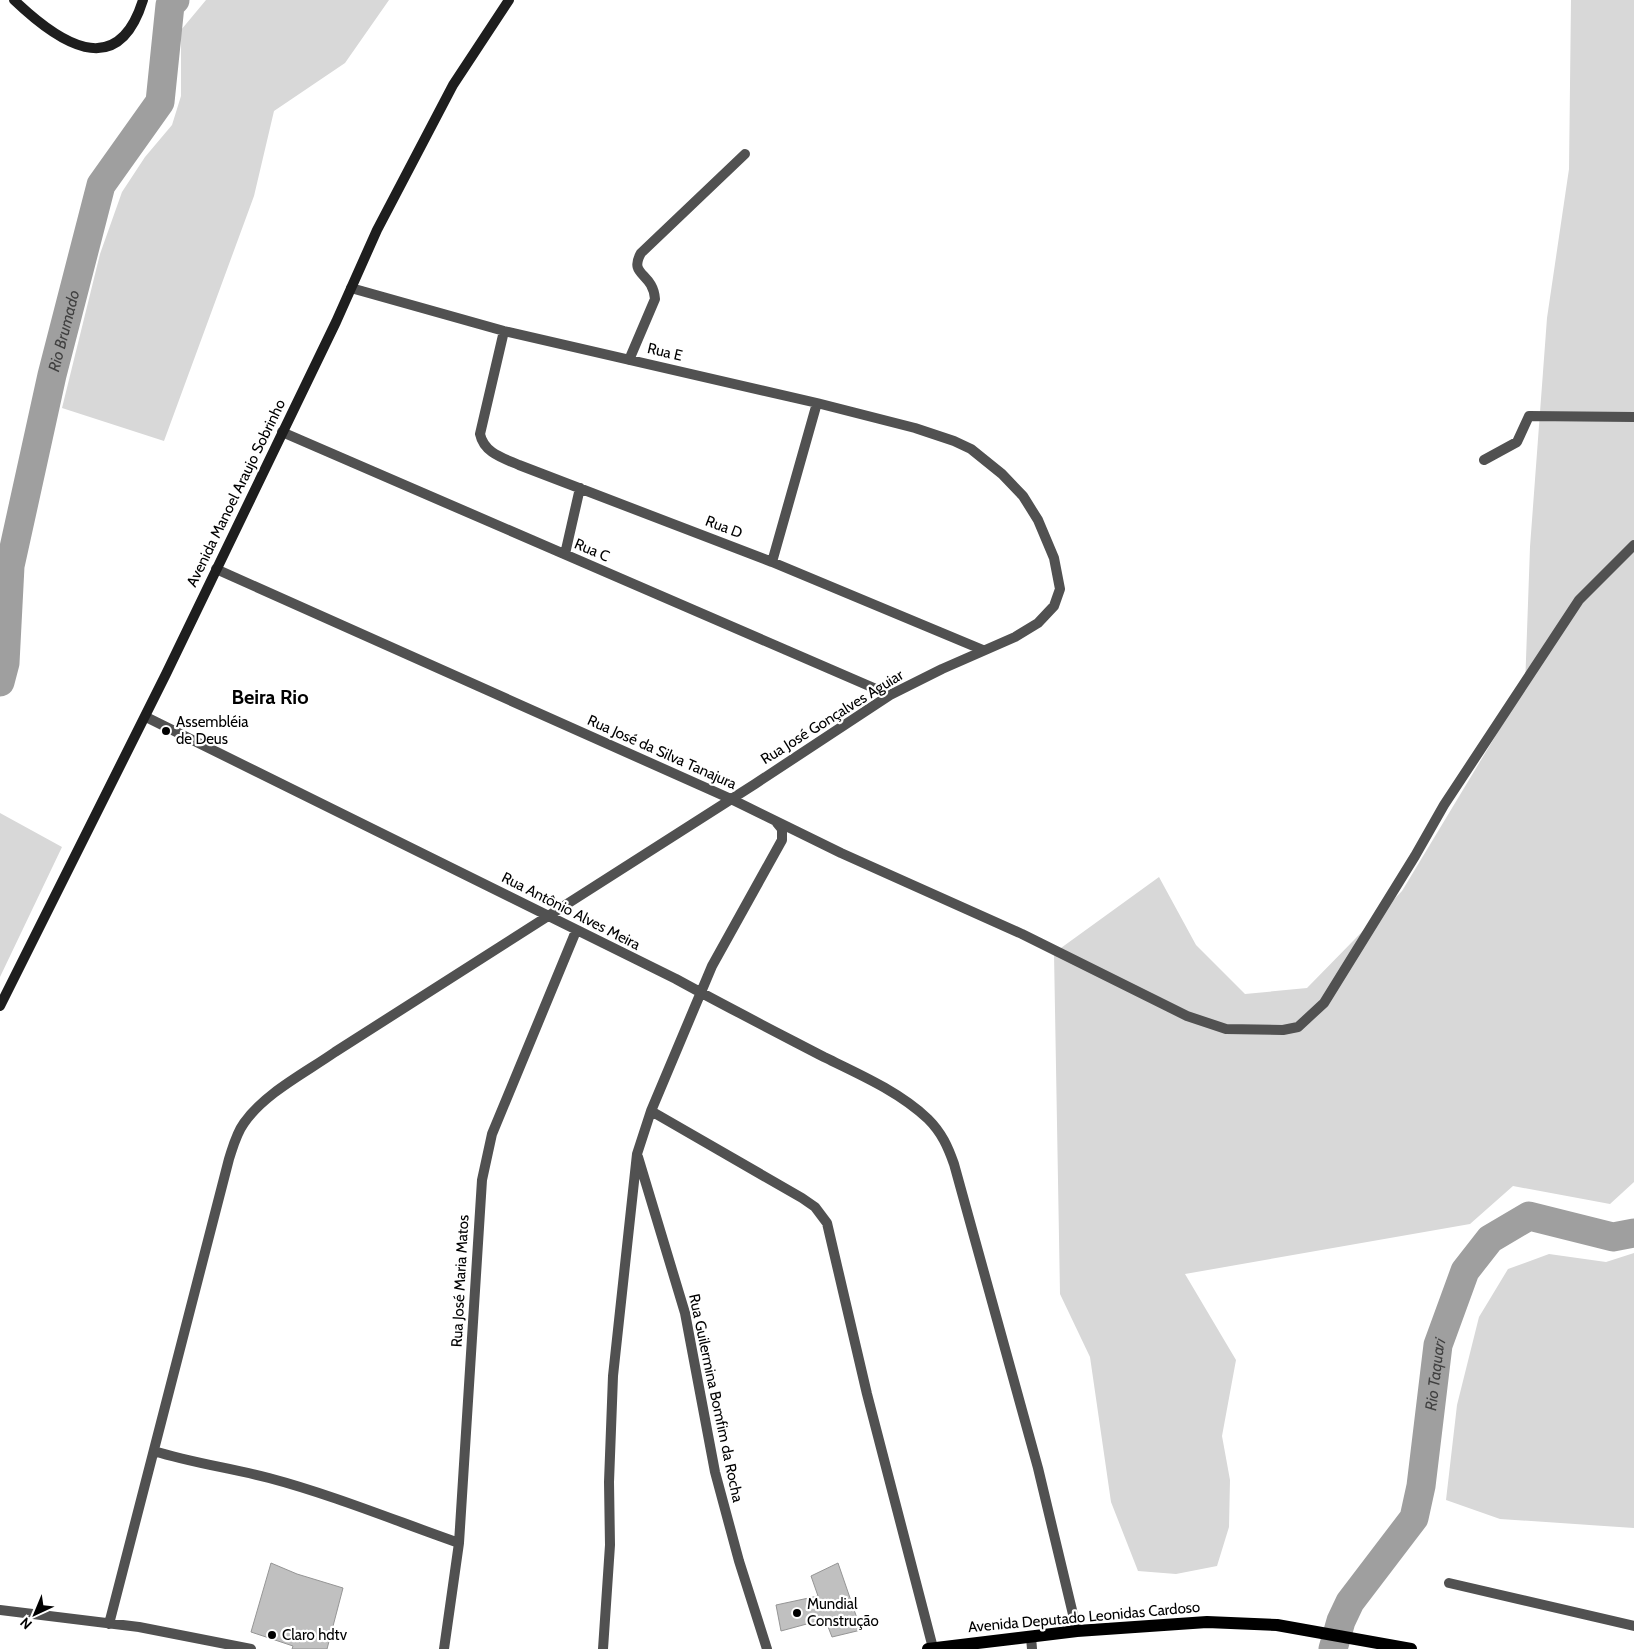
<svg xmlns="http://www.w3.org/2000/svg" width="1634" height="1649" font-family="Cabin,sans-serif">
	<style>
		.green { fill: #d8d8d8 }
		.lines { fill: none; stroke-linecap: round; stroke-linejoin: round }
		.river { stroke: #9f9f9f; stroke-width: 29 }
		.building { fill: #c0c0c0; stroke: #959595 }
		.street { stroke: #515151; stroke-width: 10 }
		.secondary { stroke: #1e1e1e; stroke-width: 10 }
		.primary { stroke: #000; stroke-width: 12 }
		.poi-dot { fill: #000; stroke: #fff; stroke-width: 2 }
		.labels { text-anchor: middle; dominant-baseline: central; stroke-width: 4.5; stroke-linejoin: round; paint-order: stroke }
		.street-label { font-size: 15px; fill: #000; stroke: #fff }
		.poi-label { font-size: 15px; fill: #000; stroke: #fff; text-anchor: start }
		.water-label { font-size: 16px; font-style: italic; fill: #404040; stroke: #fff }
		.district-label { font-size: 20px; font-weight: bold; fill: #000; stroke: #fff }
	</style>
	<rect width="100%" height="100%" fill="#fff"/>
	<path class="green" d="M 206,0 L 389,0 L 345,63 L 274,111 L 254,196 L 164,441 L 62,408 L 100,254 L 122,192 L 145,157 L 172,125 L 181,96 L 181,30 Z
		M 1571,0 L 1634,0 L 1634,1182 L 1610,1204 L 1513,1186 L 1470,1224 L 1185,1274 L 1236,1360 L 1222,1436 L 1230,1480 L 1229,1527 L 1217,1566 L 1176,1574 L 1138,1571 L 1111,1502 L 1090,1357 L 1060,1294 L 1054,953 L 1159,877 L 1196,945 L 1245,994 L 1307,988 L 1402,891 L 1525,687 L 1530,547 L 1547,318 L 1569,169 Z
		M 0,813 L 62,847 L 0,977 Z
		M 1634,1253 L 1634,1528 L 1500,1519 L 1446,1500 L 1457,1405 L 1479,1317 L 1508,1269 L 1549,1254 L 1606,1262 Z"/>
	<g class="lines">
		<g class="river">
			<path id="s1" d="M 0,682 L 5,663 L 10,566 L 52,375 L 101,185 L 160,102 L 170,5 L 175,0"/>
			<path id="s2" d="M 1333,1649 L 1341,1621 L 1350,1602 L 1414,1518 L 1421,1486 L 1438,1345 L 1465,1271 L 1490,1239 L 1529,1216 L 1613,1237 L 1634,1233"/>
		</g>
	</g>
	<path class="building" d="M 271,1563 L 297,1574 L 343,1588 L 327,1649 L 292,1649 L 293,1646 L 251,1632 Z
		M 838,1563 L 861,1630 L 832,1637 L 825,1619 L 781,1631 L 776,1605 L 818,1596 L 811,1576 Z"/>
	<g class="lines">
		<path class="street" d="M 504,331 L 480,434 C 484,453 503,458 519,465 L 772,562 L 983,650
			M 629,360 L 655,299 C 653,272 628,276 641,253 L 745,154
			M 282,432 L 890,695
			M 1484,460 L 1517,442 L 1529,416 L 1634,417
			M 565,554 L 580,488
			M 772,562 L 817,403
			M 216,569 L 731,799 L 841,853 L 1022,934 L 1187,1016 L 1226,1029 L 1283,1030 L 1298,1027 L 1324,1003 L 1415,856 L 1444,805 L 1579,600 L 1634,545
			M 146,717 L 676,979 C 725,1006 774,1031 824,1057 C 859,1074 900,1092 928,1119 C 942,1133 948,1147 954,1164 L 1038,1468 L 1077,1631
			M 651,1111 L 802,1198 L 815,1207 L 827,1223 L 867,1394 L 933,1648
			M 638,1157 L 685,1313 L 715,1472 L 739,1561 L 767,1649
			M 154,1451 C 192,1463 231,1468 269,1478 C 333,1495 396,1521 459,1543
			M 1449,1583 L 1634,1626
			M 0,1610 L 139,1627 L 251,1649
			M 109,1624 L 229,1159 C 233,1147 236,1134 244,1123 C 265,1093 305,1073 335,1052 L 755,784 L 890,695 L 942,669 L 1015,637 L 1038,623 L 1054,606 L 1060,589 L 1054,558 L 1038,520 L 1023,496 L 1002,474 L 971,449 L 954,441 L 915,428 L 817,403 L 504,331 L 351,288
			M 1031,1637 L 1032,1649
			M 444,1649 L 459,1543 L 482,1180 L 492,1134 L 576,931
			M 603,1649 L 610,1545 L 609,1482 L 613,1376 L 637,1154 L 651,1111 L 712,966 L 782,840 L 782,829 L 777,823"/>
		<path class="secondary" d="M 14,0 C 57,41 117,84 143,0
			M 0,1006 L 166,674 L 336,322 L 377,230 L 453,85 L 509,0"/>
		<path class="primary" d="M 928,1649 L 1077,1631 L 1207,1622 L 1277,1625 L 1411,1649"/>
	</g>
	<g class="poi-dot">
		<circle cx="166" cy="731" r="5"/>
		<circle cx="797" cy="1613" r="5"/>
		<circle cx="272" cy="1635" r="5"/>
	</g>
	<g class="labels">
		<g class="street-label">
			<text transform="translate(665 352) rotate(13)">Rua E</text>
			<text transform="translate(236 493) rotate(-64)">Avenida Manoel Araujo Sobrinho</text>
			<text transform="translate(724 527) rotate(21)">Rua D</text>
			<text transform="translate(592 550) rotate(23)">Rua C</text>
			<text transform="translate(832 717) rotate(-32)">Rua José Gonçalves Aguiar</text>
			<text transform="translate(662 752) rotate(24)">Rua José da Silva Tanajura</text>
			<text transform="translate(571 911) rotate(27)">Rua Antônio Alves Meira</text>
			<text transform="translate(460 1281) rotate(-87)">Rua José Maria Matos</text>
			<text transform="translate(716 1398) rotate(78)">Rua Guilermina Bomfim da Rocha</text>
			<text transform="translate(1084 1617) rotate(-5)">Avenida Deputado Leonidas Cardoso</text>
		</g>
		<g class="poi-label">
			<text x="176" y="722">Assembléia<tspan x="176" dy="17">de Deus</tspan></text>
			<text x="807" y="1604">Mundial<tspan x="807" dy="17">Construção</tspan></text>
			<text x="282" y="1635">Claro hdtv</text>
		</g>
		<g class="water-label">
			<text stroke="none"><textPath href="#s1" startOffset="358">Rio Brumado</textPath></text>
			<text stroke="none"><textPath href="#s2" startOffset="301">Rio Taquari</textPath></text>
		</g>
		<g class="district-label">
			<text x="270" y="697">Beira Rio</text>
		</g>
	</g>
	<g transform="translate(35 1614) rotate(224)" stroke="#ffffff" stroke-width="4" paint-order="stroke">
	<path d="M0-4L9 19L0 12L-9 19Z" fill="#000000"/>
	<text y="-8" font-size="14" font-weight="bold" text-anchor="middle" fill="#000000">N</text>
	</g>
</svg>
